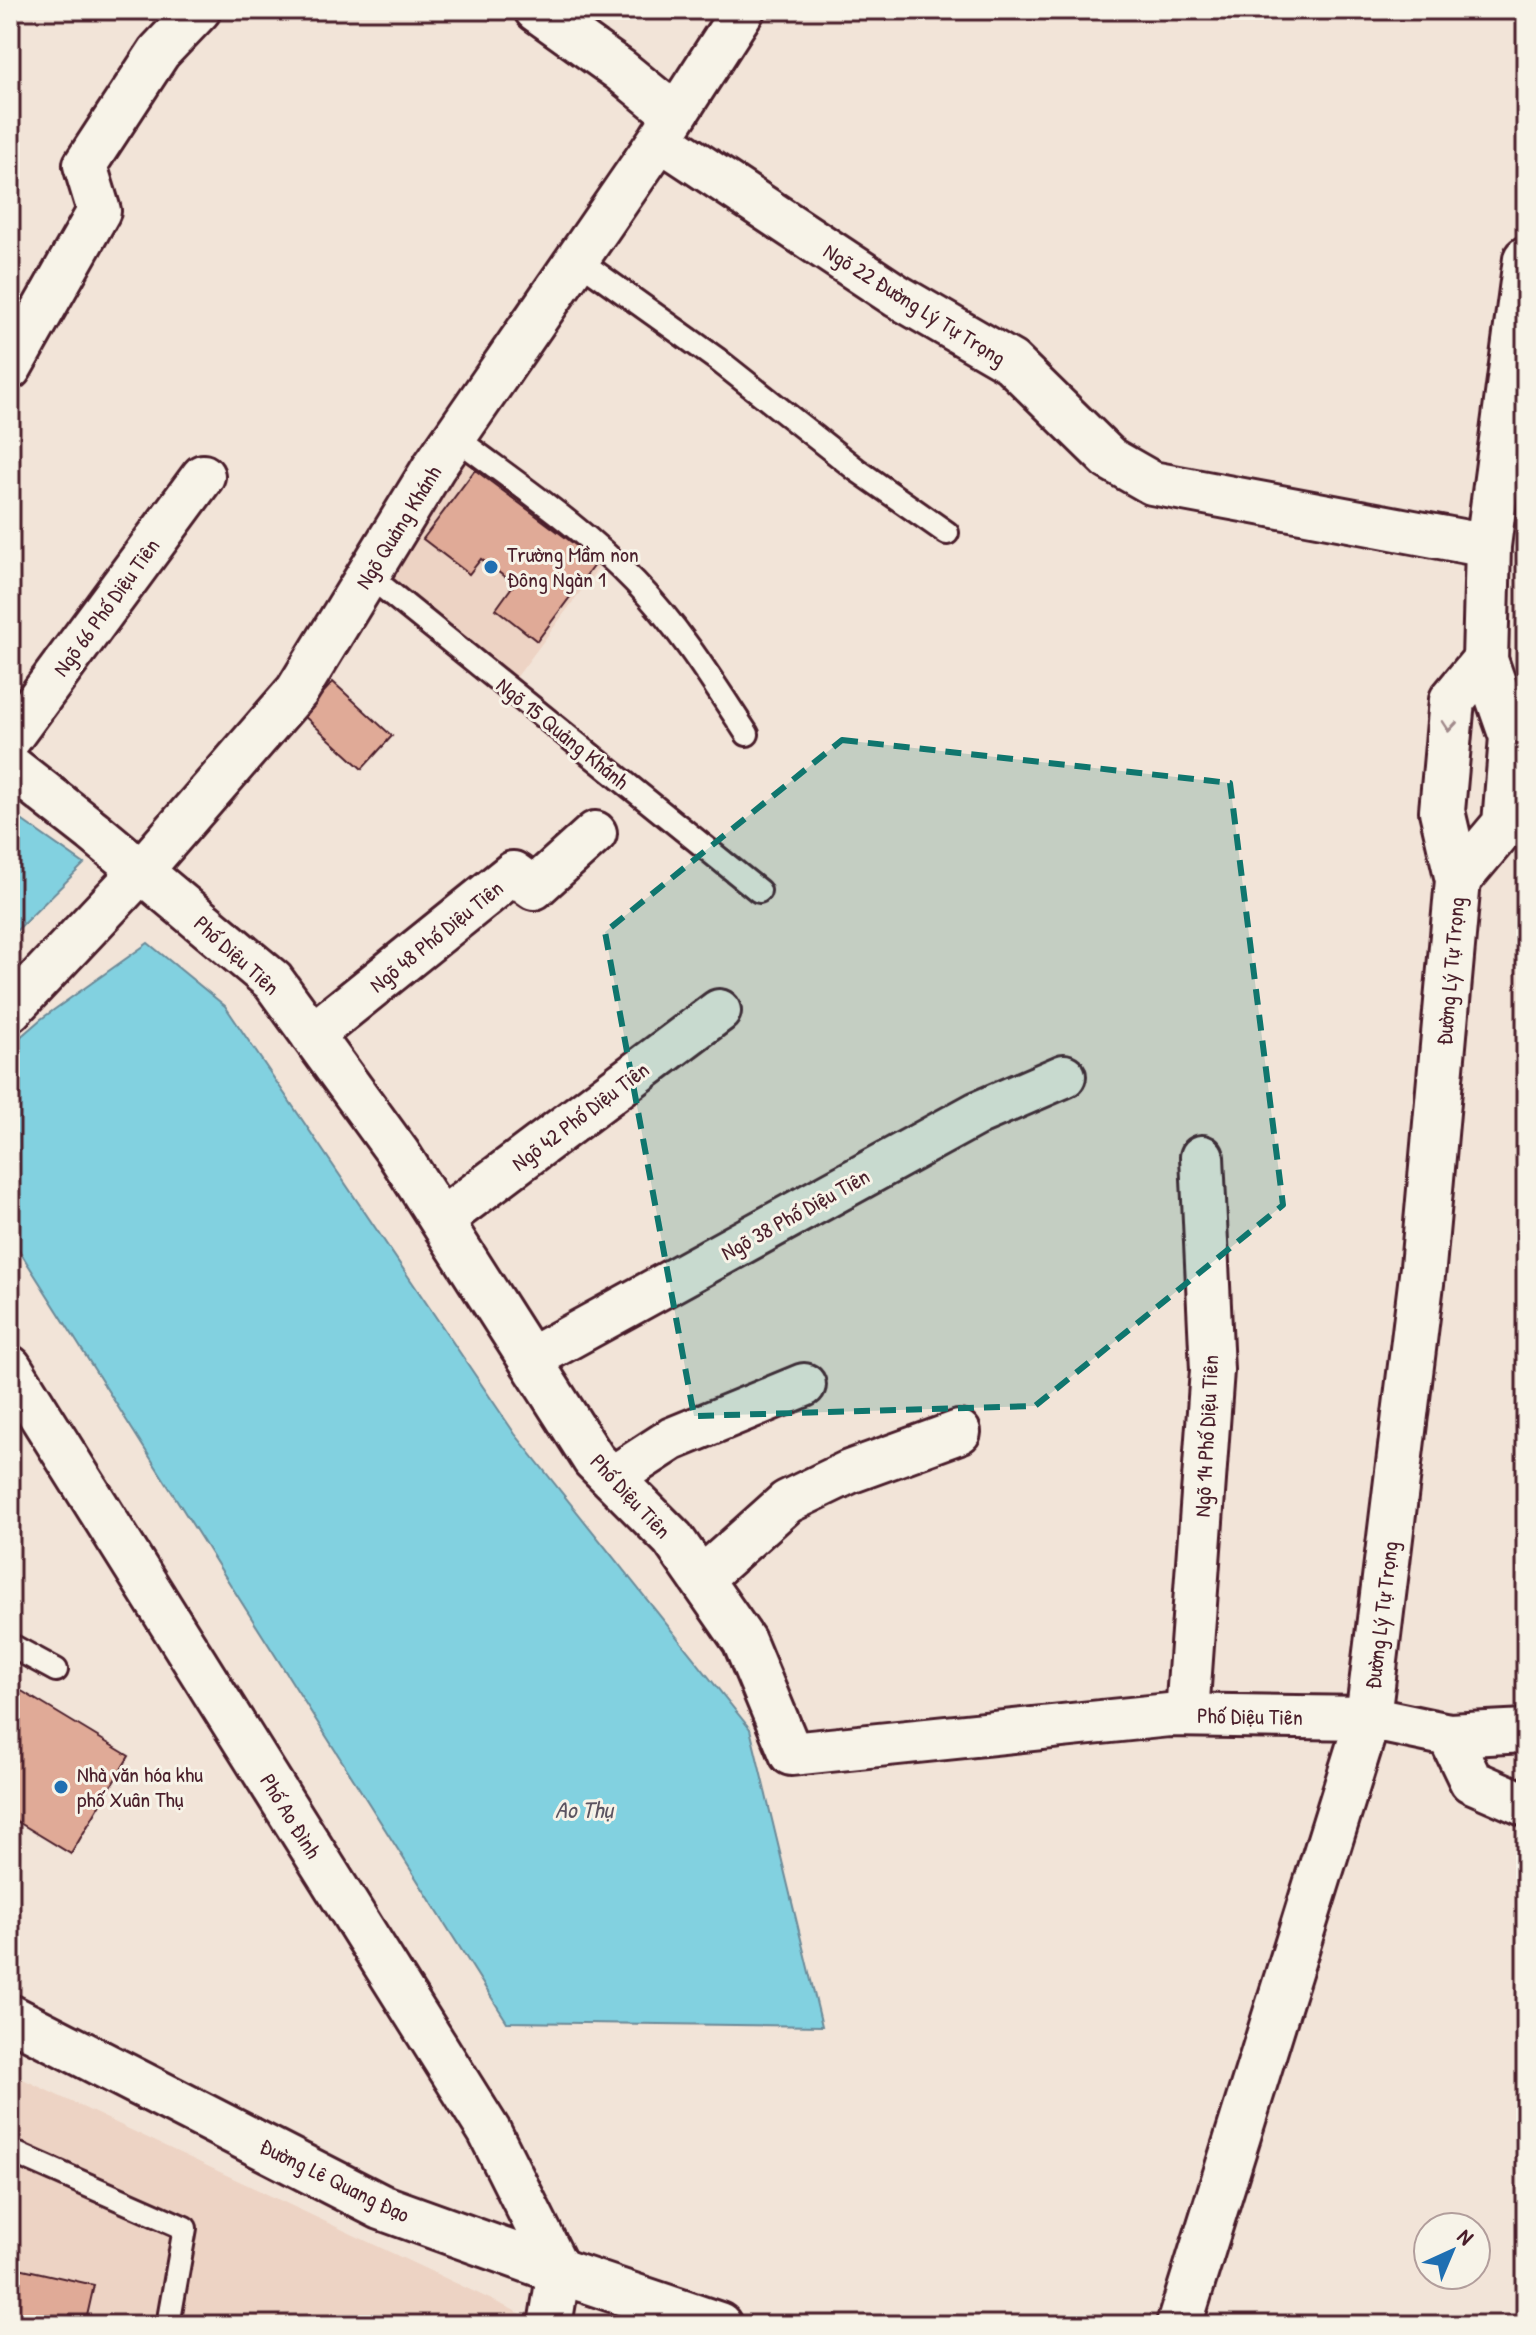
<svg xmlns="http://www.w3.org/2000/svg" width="1536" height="2335" font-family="'Patrick Hand',sans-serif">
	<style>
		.built { fill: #edd3c4 }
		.water { fill: #82d1e0; stroke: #6c8a98; stroke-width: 2 }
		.building { fill: #e0aa97; stroke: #4a1f2b; stroke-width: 2 }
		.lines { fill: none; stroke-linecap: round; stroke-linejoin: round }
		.service-casing { stroke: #4a1f2b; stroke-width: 28 }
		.minor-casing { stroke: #4a1f2b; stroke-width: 48 }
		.secondary-casing { stroke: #4a1f2b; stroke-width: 50 }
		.service { stroke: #f7f3e8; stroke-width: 22 }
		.minor { stroke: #f7f3e8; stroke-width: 42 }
		.secondary { stroke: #f7f3e8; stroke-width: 44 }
		.oneway { stroke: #a0898a }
		.marked { fill: #0f766e; fill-opacity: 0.2; stroke: #0f766e; stroke-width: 6; stroke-dasharray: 16 10; stroke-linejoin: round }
		.poi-dot { fill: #1f6fb2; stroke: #f7f3e8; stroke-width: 3 }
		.labels { text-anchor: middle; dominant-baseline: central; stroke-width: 6; stroke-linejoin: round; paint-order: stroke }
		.street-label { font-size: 22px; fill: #4a1f2b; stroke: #f7f3e8 }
		.poi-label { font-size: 22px; fill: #4a1f2b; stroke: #f7f3e8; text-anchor: start }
		.water-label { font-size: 24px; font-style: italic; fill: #5b5461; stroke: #f7f3e8 }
	</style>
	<rect width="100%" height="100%" fill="#f2e4d8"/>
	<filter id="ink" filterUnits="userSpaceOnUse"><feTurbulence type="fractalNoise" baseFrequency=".0125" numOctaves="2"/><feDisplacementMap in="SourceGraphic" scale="16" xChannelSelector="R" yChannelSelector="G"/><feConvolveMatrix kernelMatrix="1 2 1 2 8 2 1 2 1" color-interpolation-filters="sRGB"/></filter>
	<g filter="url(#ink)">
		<path class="built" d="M 462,447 L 604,560 L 513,682 L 380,575 Z
			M 10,2073 L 532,2319 L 531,2325 L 10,2325 Z"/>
		<path class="water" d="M 10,812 L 84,864 L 10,937 Z
			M 148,943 L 225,1006 L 515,1434 L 750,1729 L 822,2026 L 507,2022 L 10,1236 L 10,1046 L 41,1019 Z"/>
		<path class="building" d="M 475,470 L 597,561 L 537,641 L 496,609 L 514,584 L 481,559 L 469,574 L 423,539 Z
			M 333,682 L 392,736 L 362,769 L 303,715 Z
			M 10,1684 L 129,1756 L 71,1854 L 10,1817 Z
			M 10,2266 L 94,2285 L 85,2325 L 10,2325 Z"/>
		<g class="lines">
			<defs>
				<path id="service" d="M 578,260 L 718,360 L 857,470 L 947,533
					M 455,437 C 516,483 582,527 635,582 C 679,627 713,682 747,734
					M 368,575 L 759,891
					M 10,1645 L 56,1670
					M 10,2151 L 185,2228 L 168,2325"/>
				<path id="minor" d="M 536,10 L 620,70 L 675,115
					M 660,139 L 897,296 L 1011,362 L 1110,459 L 1152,483 L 1488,546
					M 10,368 L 99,211 L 85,165 L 159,52 L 199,10
					M 10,738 L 203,476
					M 10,766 L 93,831 L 273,981 L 398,1153 L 594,1460 L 673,1539 L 744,1641 L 791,1754 L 1169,1715 L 1368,1718 L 1449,1735 L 1526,1731
					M 10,1010 L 141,871 L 297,691 L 434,467 L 660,139 L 743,10
					M 312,1035 L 513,873 L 534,888 L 595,833
					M 441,1220 L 719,1011
					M 530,1359 L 978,1113 L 1064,1076
					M 10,1367 L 489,2131 L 559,2271 L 550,2325
					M 612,1478 L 672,1439 L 804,1385
					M 701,1579 L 787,1502 L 849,1472 L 959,1432
					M 1187,1714 L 1212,1370 L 1202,1157
					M 1449,1735 L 1471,1781 L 1526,1805"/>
				<path id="secondary" d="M 1458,880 L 1505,824 L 1512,737 L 1485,660 L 1488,546 L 1526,259
					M 10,2017 L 381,2207 L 559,2271 L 719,2325
					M 1179,2325 L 1368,1718 L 1423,1267 L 1458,880 L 1442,811 L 1452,700 L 1485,660"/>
			</defs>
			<use href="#service" class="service-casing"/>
			<use href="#minor" class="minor-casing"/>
			<use href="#secondary" class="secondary-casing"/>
			<use href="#service" class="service"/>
			<use href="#minor" class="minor"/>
			<use href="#secondary" class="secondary"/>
		</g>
		<defs><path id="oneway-chevron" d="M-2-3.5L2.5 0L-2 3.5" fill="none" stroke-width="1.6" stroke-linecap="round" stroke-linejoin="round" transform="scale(2)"/></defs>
		<use class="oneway" href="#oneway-chevron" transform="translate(1449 726) rotate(95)"/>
	</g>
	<path class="marked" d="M 842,740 L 1230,783 L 1283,1205 L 1035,1406 L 694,1416 L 605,932 Z"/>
	<g class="poi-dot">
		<circle cx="491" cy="567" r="8"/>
		<circle cx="61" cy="1787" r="8"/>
	</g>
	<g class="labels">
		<g class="street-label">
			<text transform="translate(915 304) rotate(32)">Ngõ 22 Đường Lý Tự Trọng</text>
			<text transform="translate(398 527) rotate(-58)">Ngõ Quảng Khánh</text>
			<text transform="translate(106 607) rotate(-54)">Ngõ 66 Phố Diệu Tiên</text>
			<text transform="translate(563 733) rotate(39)">Ngõ 15 Quảng Khánh</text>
			<text transform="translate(436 936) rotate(-39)">Ngõ 48 Phố Diệu Tiên</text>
			<text transform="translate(237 955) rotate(42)">Phố Diệu Tiên</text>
			<text transform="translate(1450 971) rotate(-85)">Đường Lý Tự Trọng</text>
			<text transform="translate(580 1116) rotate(-37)">Ngõ 42 Phố Diệu Tiên</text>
			<text transform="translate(795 1214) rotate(-29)">Ngõ 38 Phố Diệu Tiên</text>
			<text transform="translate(1206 1436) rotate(-87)">Ngõ 14 Phố Diệu Tiên</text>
			<text transform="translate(631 1496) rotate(47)">Phố Diệu Tiên</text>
			<text transform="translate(1381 1615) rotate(-83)">Đường Lý Tự Trọng</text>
			<text transform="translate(1250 1716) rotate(1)">Phố Diệu Tiên</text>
			<text transform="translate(291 1816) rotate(58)">Phố Ao Đình</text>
			<text transform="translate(335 2180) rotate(26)">Đường Lê Quang Đạo</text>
		</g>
		<g class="poi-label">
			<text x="507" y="554">Trường Mầm non<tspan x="507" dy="25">Đông Ngàn 1</tspan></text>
			<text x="77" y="1774">Nhà văn hóa khu<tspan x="77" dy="25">phố Xuân Thụ</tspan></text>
		</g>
		<g class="water-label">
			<text x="584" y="1809">Ao Thụ</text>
		</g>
	</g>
	<rect width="1536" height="2335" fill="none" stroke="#f7f3e8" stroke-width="40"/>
	<rect x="20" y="20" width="1496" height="2295" fill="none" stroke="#4a1f2b" stroke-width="3" filter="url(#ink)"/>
	<g transform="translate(1452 2251) rotate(44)"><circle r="38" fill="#f7f3e8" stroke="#b29e9c" stroke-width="2"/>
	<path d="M0-6L14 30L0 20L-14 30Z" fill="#1f6fb2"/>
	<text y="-12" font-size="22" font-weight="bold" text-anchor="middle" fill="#4a1f2b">N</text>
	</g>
</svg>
